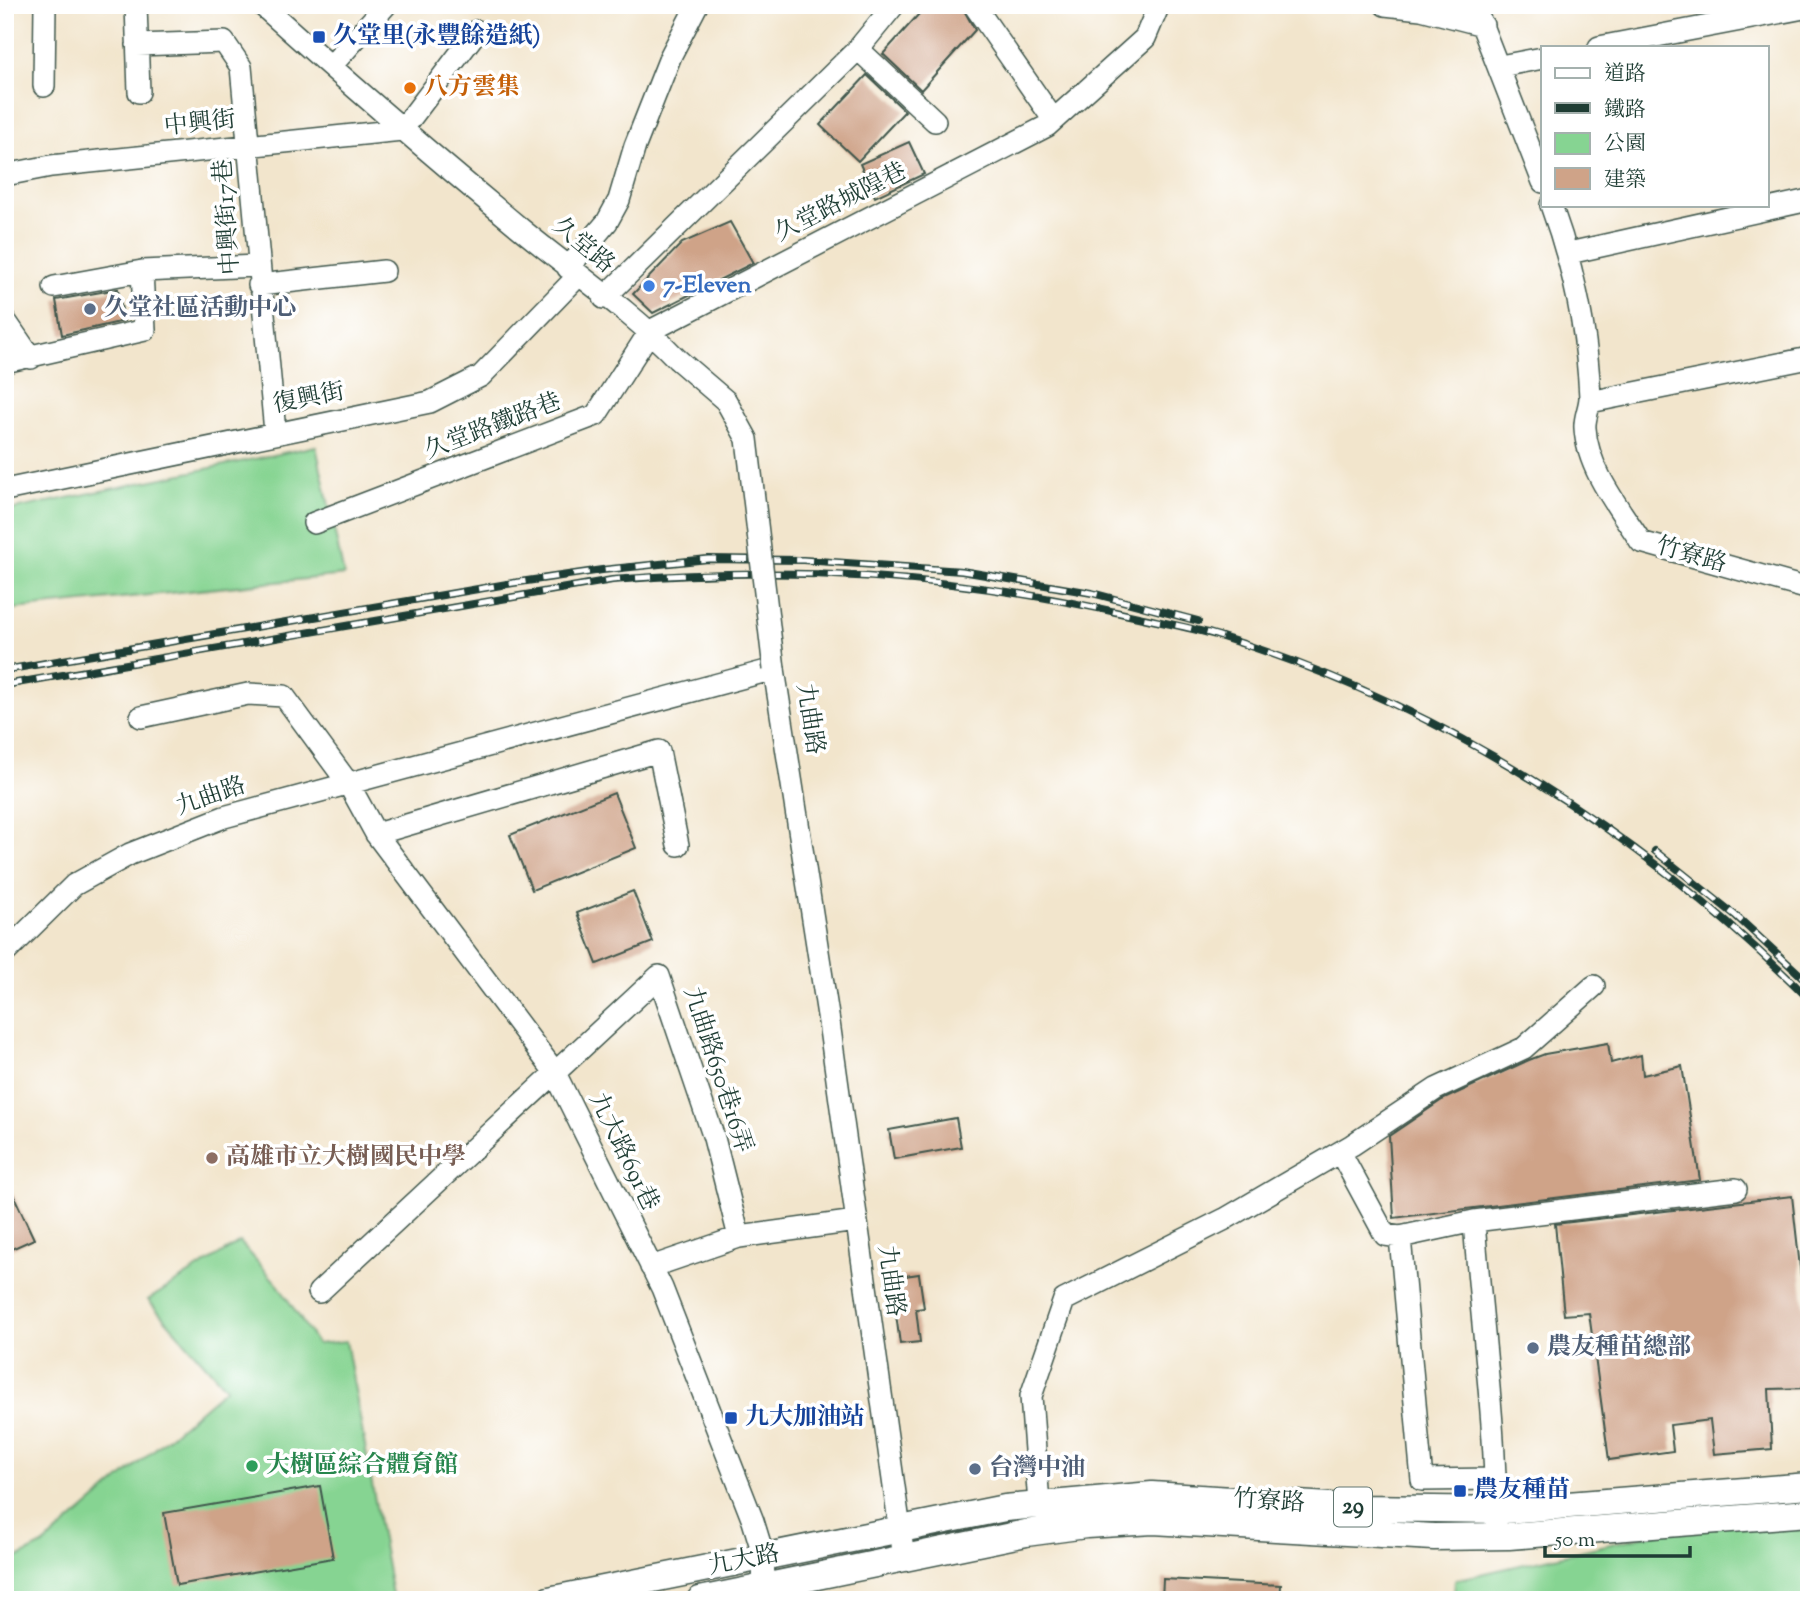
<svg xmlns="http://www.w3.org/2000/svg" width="1814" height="1605" font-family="'Sorts Mill Goudy','Noto Serif TC',serif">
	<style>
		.green { fill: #86d492; stroke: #528863; stroke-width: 2 }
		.building { fill: #cfa388 }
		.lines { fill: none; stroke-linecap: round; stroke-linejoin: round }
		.minor-casing { stroke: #3f564b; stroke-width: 24 }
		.major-casing { stroke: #3f564b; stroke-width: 29 }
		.minor { stroke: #fff; stroke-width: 21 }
		.major { stroke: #fff; stroke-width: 26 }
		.rail-casing { stroke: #1f3d34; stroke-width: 8 }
		.rail { stroke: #fff; stroke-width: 5; stroke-dasharray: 16; stroke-linecap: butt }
		.minor-bridge-casing { stroke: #3f564b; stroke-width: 24; stroke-linecap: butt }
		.minor-bridge { stroke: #fff; stroke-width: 21 }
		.transit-dot { fill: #1a4fb4; stroke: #fff; stroke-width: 2.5 }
		.food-dot { fill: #e8710a; stroke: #fff; stroke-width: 2.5 }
		.shop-dot { fill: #3f7fe0; stroke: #fff; stroke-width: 2.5 }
		.service-dot { fill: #5c6f8a; stroke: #fff; stroke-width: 2.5 }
		.education-dot { fill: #8d6e63; stroke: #fff; stroke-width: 2.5 }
		.leisure-dot { fill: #2e9e5b; stroke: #fff; stroke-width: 2.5 }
		.labels { text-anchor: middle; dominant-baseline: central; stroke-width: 7; stroke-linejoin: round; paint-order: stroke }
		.shield { fill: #fff; stroke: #627771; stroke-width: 2 }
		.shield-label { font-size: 23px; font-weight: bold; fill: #1f3d34 }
		.transit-label { font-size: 24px; font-weight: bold; fill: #164399; stroke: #fff; text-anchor: start }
		.food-label { font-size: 24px; font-weight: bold; fill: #c56008; stroke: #fff; text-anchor: start }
		.street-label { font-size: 24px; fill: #1f3d34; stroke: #fff }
		.shop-label { font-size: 24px; font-weight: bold; fill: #366cbe; stroke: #fff; text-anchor: start }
		.service-label { font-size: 24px; font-weight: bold; fill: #4e5e75; stroke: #fff; text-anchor: start }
		.education-label { font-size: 24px; font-weight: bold; fill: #785e54; stroke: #fff; text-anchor: start }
		.leisure-label { font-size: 24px; font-weight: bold; fill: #27864d; stroke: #fff; text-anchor: start }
	</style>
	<rect width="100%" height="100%" fill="#fff"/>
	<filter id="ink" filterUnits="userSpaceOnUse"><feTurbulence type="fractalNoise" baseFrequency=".0143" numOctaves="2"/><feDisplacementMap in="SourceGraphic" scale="14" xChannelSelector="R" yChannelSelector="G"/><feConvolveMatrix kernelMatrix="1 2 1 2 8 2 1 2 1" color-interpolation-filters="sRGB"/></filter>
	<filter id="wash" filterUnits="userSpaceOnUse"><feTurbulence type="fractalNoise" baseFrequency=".00686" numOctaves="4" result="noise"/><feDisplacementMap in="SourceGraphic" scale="28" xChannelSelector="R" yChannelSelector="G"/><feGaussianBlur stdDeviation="1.57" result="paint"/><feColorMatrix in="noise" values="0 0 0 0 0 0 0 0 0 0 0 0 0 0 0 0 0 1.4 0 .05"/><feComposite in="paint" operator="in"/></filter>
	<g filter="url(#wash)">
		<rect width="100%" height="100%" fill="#f2e5cc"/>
		<path class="green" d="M 316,446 L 344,575 L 5,610 L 5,511 Z
			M 240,1242 L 279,1286 L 317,1344 L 346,1341 L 393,1600 L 5,1600 L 5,1564 L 43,1545 L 226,1388 L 148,1300 Z
			M 1809,1498 L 1809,1600 L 1454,1600 L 1455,1580 Z"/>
		<g id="blocks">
			<path class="building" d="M 927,5 L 961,5 L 975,30 L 921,90 L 883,54 Z
				M 867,75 L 905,111 L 858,161 L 820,125 Z
				M 909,142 L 924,174 L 875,197 L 860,164 Z
				M 730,222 L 753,263 L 653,313 L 633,294 L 682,243 Z
				M 118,289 L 124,321 L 62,335 L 56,300 Z
				M 614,793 L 636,848 L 532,890 L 510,835 Z
				M 633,891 L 653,942 L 597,964 L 577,913 Z
				M 1608,1043 L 1611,1063 L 1641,1055 L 1643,1075 L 1682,1066 L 1700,1180 L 1394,1218 L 1389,1136 L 1442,1100 L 1529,1060 L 1545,1054 Z
				M 956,1118 L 961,1147 L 894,1159 L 889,1130 Z
				M 5,1177 L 34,1239 L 5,1252 Z
				M 1792,1196 L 1809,1348 L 1809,1388 L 1769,1389 L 1772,1449 L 1714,1454 L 1710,1420 L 1670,1425 L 1673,1451 L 1609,1460 L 1589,1313 L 1564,1315 L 1555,1224 Z
				M 919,1274 L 924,1308 L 916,1309 L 920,1342 L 900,1344 L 891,1278 Z
				M 320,1486 L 333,1558 L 177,1585 L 164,1513 Z
				M 1163,1579 L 1281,1585 L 1280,1600 L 1162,1600 Z"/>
		</g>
	</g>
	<g filter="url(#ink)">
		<use href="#blocks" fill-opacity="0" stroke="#3f564b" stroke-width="2"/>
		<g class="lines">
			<defs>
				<path id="minor" d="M 136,5 L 139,92
					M 262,5 C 347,82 433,156 521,229 C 572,271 631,311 677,359
					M 974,5 L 1053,119
					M 1385,5 L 1421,9 L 1483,25
					M 1474,5 L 1543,182
					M 137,45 L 224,42 L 241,67 L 275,432
					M 1599,47 L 1809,7
					M 858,49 L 935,121
					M 331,66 L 386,5
					M 1500,66 L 1543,58
					M 44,86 L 45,5
					M 5,175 L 51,166 L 402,130 L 477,31
					M 1551,205 C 1574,268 1587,330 1590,397 C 1590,407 1584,418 1585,428 C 1587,469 1620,509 1641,542 L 1809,589
					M 1569,253 L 1809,200
					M 568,268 L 607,222 L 619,200 L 635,146 L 671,55 L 697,5
					M 259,285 L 384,271
					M 54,287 L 142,271 L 257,266
					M 604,298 L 858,49 L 894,5
					M 5,320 L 31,358
					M 5,362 L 145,330 L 142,271
					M 1590,402 L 1809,358
					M 5,490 L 430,402 L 481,376 L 579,275
					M 314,523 L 596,415 L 650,331 L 1047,126 L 1145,38 L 1159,5
					M 141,717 L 248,694 L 284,696 L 348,783 L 376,834 L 554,1071 L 662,1288 L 753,1521 L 764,1557 L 763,1587 L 767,1600
					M 376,834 L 659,751 L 678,845
					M 5,953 L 74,885 L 130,854 L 224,817 L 774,669 L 829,1022 L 904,1558
					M 1340,1152 L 1385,1235 L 1400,1237
					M 1474,1221 C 1481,1322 1496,1422 1496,1523
					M 651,1267 L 739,1237 L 856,1221
					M 319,1292 L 659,976 L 714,1138 L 739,1237
					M 1494,1479 L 1422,1480 L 1400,1237 L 1474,1221 L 1736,1189
					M 1039,1504 L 1031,1396 L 1064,1300 L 1225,1219 L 1352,1145 L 1436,1089 L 1524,1048 L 1594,986"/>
				<path id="major" d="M 549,1600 L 1005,1508 L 1152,1495 L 1361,1508 L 1505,1510 L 1809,1486
					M 700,1600 L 1026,1533 L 1086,1525 L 1153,1521 L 1434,1537 L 1509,1536 L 1809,1513"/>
			</defs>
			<use href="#minor" class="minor-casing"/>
			<use href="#major" class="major-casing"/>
			<use href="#minor" class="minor"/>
			<use href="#major" class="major"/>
			<defs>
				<path id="rail" d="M 5,670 L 513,583 L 602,570 L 708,559 L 803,560 L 962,571 L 1092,593 L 1198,621
					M 5,685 L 612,580 C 789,565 955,575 1129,615 C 1159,622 1190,627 1219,636 C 1442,705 1645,835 1809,999
					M 1655,851 L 1735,915 L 1809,983"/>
			</defs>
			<use href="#rail" class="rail-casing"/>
			<use href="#rail" class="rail"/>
			<defs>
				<path id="minor-bridge" d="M 677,359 L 726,401 L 747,439 L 774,669"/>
			</defs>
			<use href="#minor-bridge" class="minor-bridge-casing"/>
			<use href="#minor-bridge" class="minor-bridge"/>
		</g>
	</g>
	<g class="transit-dot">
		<rect x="312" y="30" width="14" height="14" rx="3.5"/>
		<rect x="724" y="1411" width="14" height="14" rx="3.5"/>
		<rect x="1453" y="1484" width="14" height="14" rx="3.5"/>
	</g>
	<circle class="food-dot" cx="410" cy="88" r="7"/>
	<circle class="shop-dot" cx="649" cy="286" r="7"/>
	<g class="service-dot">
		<circle cx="90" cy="309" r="7"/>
		<circle cx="1533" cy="1348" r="7"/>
		<circle cx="975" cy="1469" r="7"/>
	</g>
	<circle class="education-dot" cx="212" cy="1158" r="7"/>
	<circle class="leisure-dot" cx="252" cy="1466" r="7"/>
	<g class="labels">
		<rect class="shield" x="1334" y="1487.5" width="38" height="39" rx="5"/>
		<g class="shield-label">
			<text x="1353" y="1507">29</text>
		</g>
		<g class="transit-label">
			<text x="333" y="37">久堂里(永豐餘造紙)</text>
			<text x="745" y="1418">九大加油站</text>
			<text x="1474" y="1491">農友種苗</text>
		</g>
		<g class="food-label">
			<text x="424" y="88">八方雲集</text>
		</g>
		<g class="street-label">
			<text transform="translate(200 124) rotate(-6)">中興街</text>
			<text transform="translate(841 203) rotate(-27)">久堂路城隍巷</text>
			<text transform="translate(228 217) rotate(-94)">中興街17巷</text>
			<text transform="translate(583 246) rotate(40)">久堂路</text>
			<text transform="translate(309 399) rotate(-11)">復興街</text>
			<text transform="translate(493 427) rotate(-21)">久堂路鐵路巷</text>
			<text transform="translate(1691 556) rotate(16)">竹寮路</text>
			<text transform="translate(809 719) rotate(81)">九曲路</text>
			<text transform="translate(211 797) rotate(-19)">九曲路</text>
			<text transform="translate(717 1070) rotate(72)">九曲路650巷16弄</text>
			<text transform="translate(623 1152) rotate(64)">九大路691巷</text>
			<text transform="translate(890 1281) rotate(82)">九曲路</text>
			<text transform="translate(1269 1502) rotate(4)">竹寮路</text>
			<text transform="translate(744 1561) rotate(-11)">九大路</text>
		</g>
		<g class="shop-label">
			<text x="663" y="286">7-Eleven</text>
		</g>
		<g class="service-label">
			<text x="104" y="309">久堂社區活動中心</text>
			<text x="1547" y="1348">農友種苗總部</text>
			<text x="989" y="1469">台灣中油</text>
		</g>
		<g class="education-label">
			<text x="226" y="1158">高雄市立大樹國民中學</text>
		</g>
		<g class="leisure-label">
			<text x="266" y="1466">大樹區綜合體育館</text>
		</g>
	</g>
	<rect width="1814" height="1605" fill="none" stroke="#fff" stroke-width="28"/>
	<rect x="1541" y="46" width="228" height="161" fill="#ffffff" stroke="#a5b1ae" stroke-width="2"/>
	<rect x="1555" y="68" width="35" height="10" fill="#ffffff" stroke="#a5b1ae" stroke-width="2"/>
	<text x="1604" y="80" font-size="21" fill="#1f3d34">道路</text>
	<rect x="1555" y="103" width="35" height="10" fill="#1f3d34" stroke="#a5b1ae" stroke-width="2"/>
	<text x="1604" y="116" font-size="21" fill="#1f3d34">鐵路</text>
	<rect x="1555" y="133" width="35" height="21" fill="#86d492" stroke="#a5b1ae" stroke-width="2"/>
	<text x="1604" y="150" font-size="21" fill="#1f3d34">公園</text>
	<rect x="1555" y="168" width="35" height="21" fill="#cfa388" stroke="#a5b1ae" stroke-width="2"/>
	<text x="1604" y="186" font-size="21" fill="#1f3d34">建築</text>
	<path d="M1545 1546v10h145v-10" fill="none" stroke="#1f3d34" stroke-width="3.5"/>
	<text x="1555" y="1546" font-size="21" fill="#1f3d34" stroke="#ffffff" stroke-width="5" paint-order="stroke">50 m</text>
</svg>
